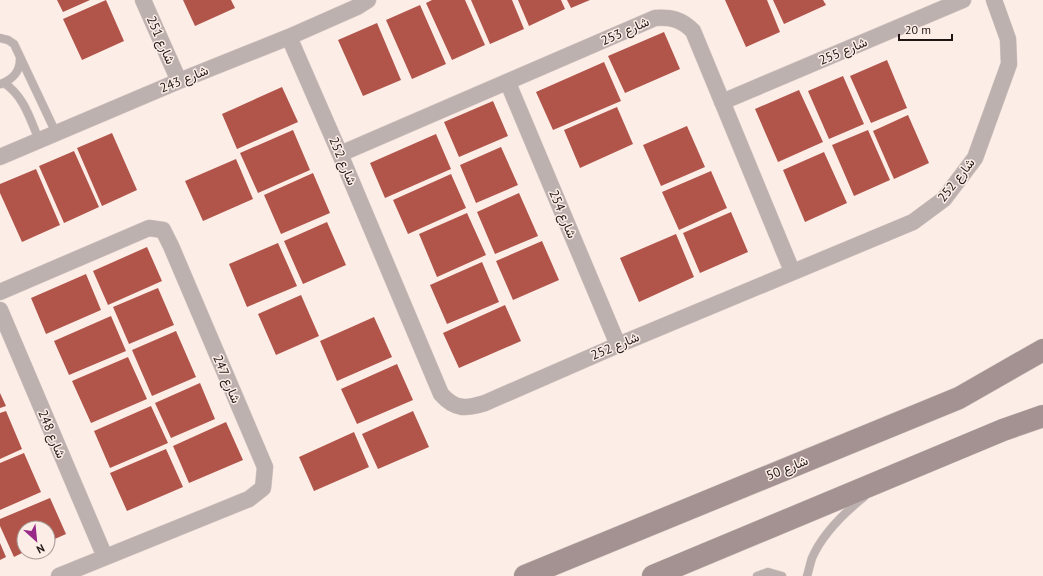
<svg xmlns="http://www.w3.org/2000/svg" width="1043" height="576" font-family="'PT Sans',Vazirmatn,sans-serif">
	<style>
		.building { fill: #b1544a }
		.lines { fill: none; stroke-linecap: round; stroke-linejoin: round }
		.service-casing { stroke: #d9cbc5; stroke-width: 9 }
		.minor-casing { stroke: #d9cbc5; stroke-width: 17 }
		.secondary-casing { stroke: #d9cbc5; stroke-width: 23 }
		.service { stroke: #bdb1b0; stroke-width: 8 }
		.minor { stroke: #bdb1b0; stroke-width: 16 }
		.secondary { stroke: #a39291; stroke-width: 22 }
		.labels { text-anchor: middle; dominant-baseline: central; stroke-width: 3; stroke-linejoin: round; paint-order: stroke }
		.street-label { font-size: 13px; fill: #1f1613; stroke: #fcede7 }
	</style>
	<rect width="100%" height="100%" fill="#fcede7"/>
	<path class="building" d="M 57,0 L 90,0 L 63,12 Z
		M 106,0 L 124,41 L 82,60 L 63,19 Z
		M 183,0 L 231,0 L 235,8 L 195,26 Z
		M 432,0 L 465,0 L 485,45 L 452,60 L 426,3 Z
		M 471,0 L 512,0 L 524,29 L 490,44 Z
		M 518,0 L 561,0 L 565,9 L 529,26 Z
		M 567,0 L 590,0 L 571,8 Z
		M 725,0 L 767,0 L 780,32 L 746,47 Z
		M 773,0 L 823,0 L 826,5 L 784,24 Z
		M 420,5 L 446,64 L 412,79 L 386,20 Z
		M 377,23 L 401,80 L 363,96 L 338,40 Z
		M 664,32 L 680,69 L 625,93 L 608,56 Z
		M 887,60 L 907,108 L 871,123 L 850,76 Z
		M 604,62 L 621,101 L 553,130 L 536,92 Z
		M 843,76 L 864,124 L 829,139 L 808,91 Z
		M 282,87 L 298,122 L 237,149 L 222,114 Z
		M 799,90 L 823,142 L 778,162 L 755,109 Z
		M 493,101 L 508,136 L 459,157 L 444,122 Z
		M 617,107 L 633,144 L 580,168 L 564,130 Z
		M 908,115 L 929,163 L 894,179 L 873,131 Z
		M 687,126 L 705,167 L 661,186 L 643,145 Z
		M 293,130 L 310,170 L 258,193 L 240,153 Z
		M 868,130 L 890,180 L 854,196 L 832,145 Z
		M 112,133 L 137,190 L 102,206 L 77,148 Z
		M 436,134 L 451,169 L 385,198 L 370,163 Z
		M 501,147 L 518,185 L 476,203 L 460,165 Z
		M 74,151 L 99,207 L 64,223 L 39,166 Z
		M 824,152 L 847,203 L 805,222 L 783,170 Z
		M 236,159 L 253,199 L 203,221 L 185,181 Z
		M 36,169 L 60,225 L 22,242 L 0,193 L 0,184 Z
		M 711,171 L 727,208 L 679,230 L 662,192 Z
		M 313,173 L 330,213 L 281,234 L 264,195 Z
		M 451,174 L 466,208 L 408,234 L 393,200 Z
		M 519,193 L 538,236 L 495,254 L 477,212 Z
		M 731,212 L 748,252 L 700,273 L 683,233 Z
		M 467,213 L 486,255 L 437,277 L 419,234 Z
		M 327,222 L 346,265 L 303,284 L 284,241 Z
		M 676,234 L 694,277 L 639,302 L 620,258 Z
		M 542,241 L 559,280 L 513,300 L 496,261 Z
		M 278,243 L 297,286 L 247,307 L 229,264 Z
		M 147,247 L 162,281 L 108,305 L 93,271 Z
		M 482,262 L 499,302 L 447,324 L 430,285 Z
		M 86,274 L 101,310 L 46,334 L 31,298 Z
		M 158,288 L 174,325 L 129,344 L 113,307 Z
		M 301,295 L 319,336 L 276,355 L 258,314 Z
		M 505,305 L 521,341 L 459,368 L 443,333 Z
		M 111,316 L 126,351 L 69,375 L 54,341 Z
		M 374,317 L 392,357 L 337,381 L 320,341 Z
		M 176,331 L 196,377 L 152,396 L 132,350 Z
		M 128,357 L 147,399 L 91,423 L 72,381 Z
		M 397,364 L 413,400 L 357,424 L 341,389 Z
		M 200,383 L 215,419 L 171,438 L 155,403 Z
		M 0,393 L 6,406 L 0,408 Z
		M 151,406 L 168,443 L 110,468 L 94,431 Z
		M 6,411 L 22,449 L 0,459 L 0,413 Z
		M 413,411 L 429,447 L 378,469 L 362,434 Z
		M 226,422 L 243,460 L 189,483 L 173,446 Z
		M 354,432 L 369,467 L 314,491 L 299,457 Z
		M 166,449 L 183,487 L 127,511 L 110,473 Z
		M 24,453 L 41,492 L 0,510 L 0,463 Z
		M 50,498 L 66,534 L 48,542 L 48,528 L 24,528 L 24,552 L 14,557 L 0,526 L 0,519 Z
		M 0,543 L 6,557 L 0,560 Z"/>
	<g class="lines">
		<defs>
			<path id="service" d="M 0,38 L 8,40 L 14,44 L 56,133
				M 4,83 C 24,96 30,119 39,140
				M 1,84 C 13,79 20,72 20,59
				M 757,576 L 768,572 L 782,576
				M 807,576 C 809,570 810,564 812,558 C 822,535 844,513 864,497"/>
			<path id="minor" d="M 143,0 L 179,81
				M 289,37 L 340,154 L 441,394 C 455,410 466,409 485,403 L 618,345 L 913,222 L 944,199 L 975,158 L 1009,64 L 1008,39 L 994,0
				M 508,83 L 618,345
				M 722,102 L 963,0
				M 340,154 L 655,18 C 671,17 681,19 693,31 L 792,271
				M 0,157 L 179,81 L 289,37 L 357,7 L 368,0
				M 0,292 L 149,228 L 163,230 L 171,246 L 265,467 L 263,488 L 249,499 L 59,576
				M 0,310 L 105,557"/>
			<path id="secondary" d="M 525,576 L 959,398 L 1043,350
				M 653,576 L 1003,430 L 1043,416"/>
		</defs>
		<use href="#service" class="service-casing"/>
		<use href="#minor" class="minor-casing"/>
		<use href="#secondary" class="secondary-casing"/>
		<use href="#service" class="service"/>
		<use href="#minor" class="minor"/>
		<use href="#secondary" class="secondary"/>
	</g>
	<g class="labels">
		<g class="street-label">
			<text transform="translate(625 31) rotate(-24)">شارع 253</text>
			<text transform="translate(161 40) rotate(66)">شارع 251</text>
			<text transform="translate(843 51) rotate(-23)">شارع 255</text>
			<text transform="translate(184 79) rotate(-22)">شارع 243</text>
			<text transform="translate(343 161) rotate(67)">شارع 252</text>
			<text transform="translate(956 180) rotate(-52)">شارع 252</text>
			<text transform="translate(563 214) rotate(67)">شارع 254</text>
			<text transform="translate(615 346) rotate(-23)">شارع 252</text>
			<text transform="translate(227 379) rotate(67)">شارع 247</text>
			<text transform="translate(52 434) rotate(67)">شارع 248</text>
			<text transform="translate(787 468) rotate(-22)">شارع 50</text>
		</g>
	</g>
	<g transform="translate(36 540) rotate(153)"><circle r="19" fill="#fcede7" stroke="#a49792"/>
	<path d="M0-3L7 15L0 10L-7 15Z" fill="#982988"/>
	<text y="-6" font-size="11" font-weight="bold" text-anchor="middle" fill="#1f1613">N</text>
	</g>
	<path d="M899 34v6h53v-6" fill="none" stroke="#1f1613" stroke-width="2"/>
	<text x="905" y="34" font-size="12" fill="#1f1613" stroke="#fcede7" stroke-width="3" paint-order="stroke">20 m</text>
</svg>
